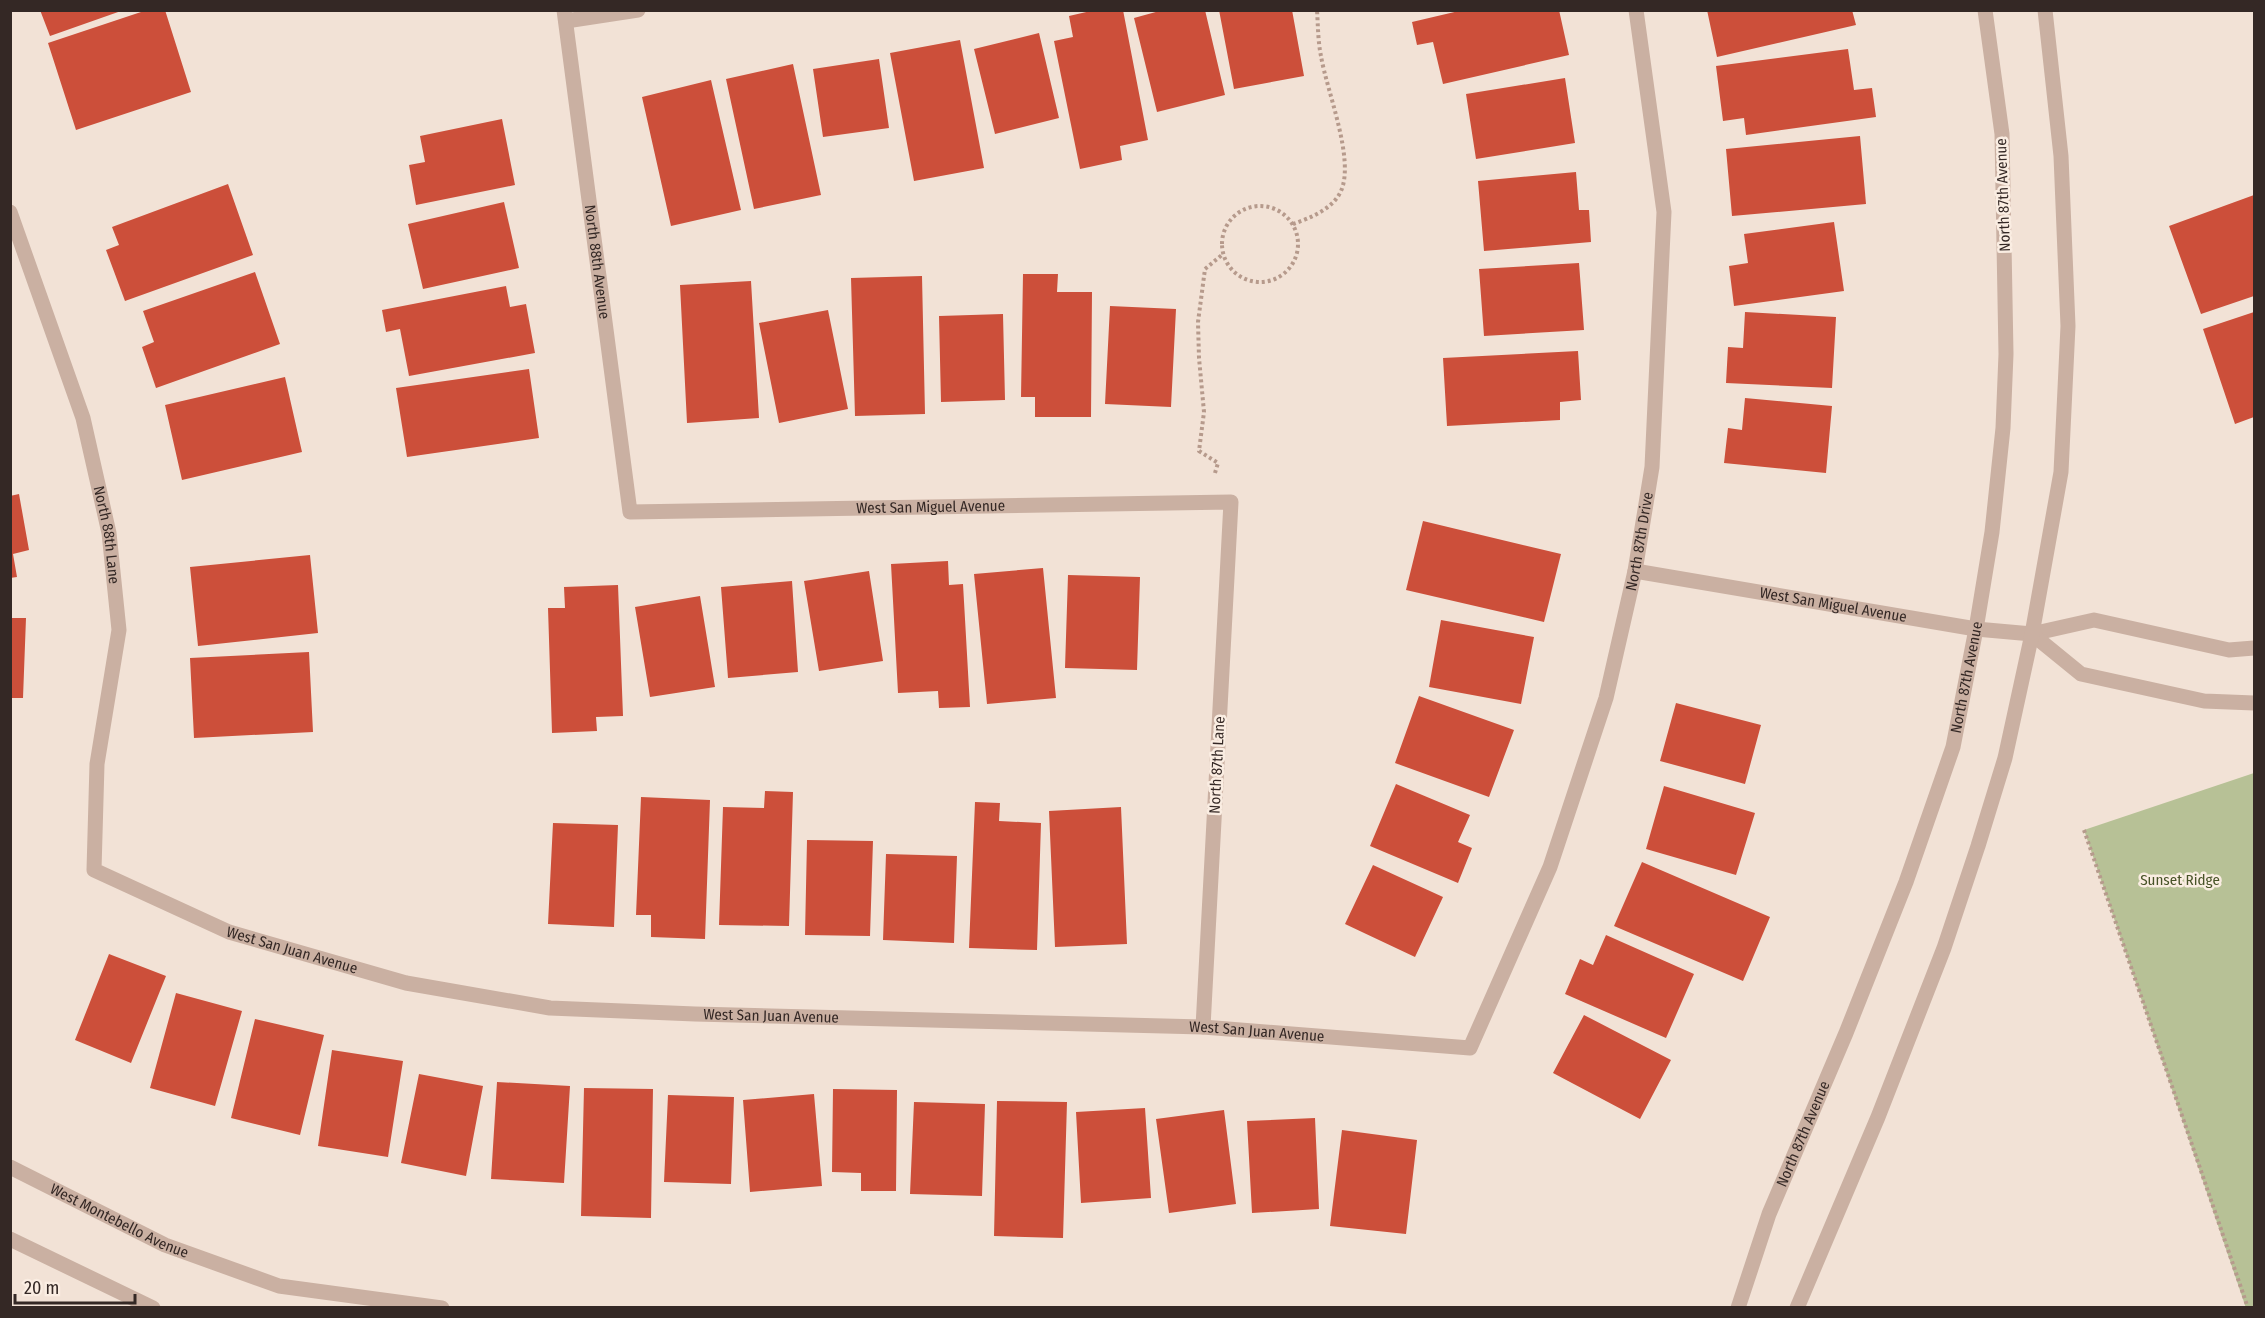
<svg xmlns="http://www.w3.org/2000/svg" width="2265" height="1318" font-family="'Fira Sans Condensed',sans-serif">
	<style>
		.green { fill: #b7c196 }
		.building { fill: #cc4f3a }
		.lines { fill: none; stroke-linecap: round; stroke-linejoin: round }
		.path { stroke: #b69a8c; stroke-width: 4; stroke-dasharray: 3 3; stroke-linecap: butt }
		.minor { stroke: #cab0a2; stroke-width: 15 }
		.tertiary { stroke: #cab0a2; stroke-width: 15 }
		.labels { text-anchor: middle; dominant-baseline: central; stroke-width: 5; stroke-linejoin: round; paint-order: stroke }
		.street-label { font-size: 15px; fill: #342825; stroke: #faede2 }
		.park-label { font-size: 15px; fill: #485328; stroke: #faede2 }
	</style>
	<rect width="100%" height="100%" fill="#f2e2d6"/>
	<path class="green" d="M 2254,773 L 2254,1307 L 2246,1308 L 2084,830 Z"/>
	<path class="building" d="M 40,10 L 121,10 L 121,11 L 50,36 Z
		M 147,10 L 165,10 L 191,92 L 76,130 L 48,43 Z
		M 1095,10 L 1123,10 L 1148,140 L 1120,146 L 1122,160 L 1080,169 L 1054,41 L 1073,37 L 1069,16 Z
		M 1163,10 L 1205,10 L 1225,95 L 1157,112 L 1134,18 Z
		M 1219,10 L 1292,10 L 1304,76 L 1234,89 Z
		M 1463,10 L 1559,10 L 1569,55 L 1443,84 L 1433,42 L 1417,45 L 1412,22 Z
		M 1707,10 L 1852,10 L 1856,25 L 1717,57 Z
		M 1039,33 L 1059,118 L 995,134 L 974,49 Z
		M 960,40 L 984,168 L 914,181 L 890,53 Z
		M 1848,49 L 1854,90 L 1872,88 L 1876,117 L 1746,135 L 1744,118 L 1723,121 L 1716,66 Z
		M 879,59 L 889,128 L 823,137 L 813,69 Z
		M 793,64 L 821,195 L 754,209 L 726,79 Z
		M 1565,78 L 1575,143 L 1476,159 L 1466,94 Z
		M 711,80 L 741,210 L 671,226 L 642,97 Z
		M 502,119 L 515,185 L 416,205 L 409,165 L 425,162 L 420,136 Z
		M 1860,136 L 1866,204 L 1732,216 L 1726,149 Z
		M 1576,172 L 1579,210 L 1589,210 L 1591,242 L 1484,251 L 1478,181 Z
		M 228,184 L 253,255 L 125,301 L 106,250 L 119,245 L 112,227 Z
		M 2254,195 L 2254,296 L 2201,314 L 2169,226 Z
		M 504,202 L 519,268 L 423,289 L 408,224 Z
		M 1834,222 L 1844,291 L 1734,306 L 1729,266 L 1748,263 L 1744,234 Z
		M 1579,263 L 1584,330 L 1484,336 L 1479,269 Z
		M 255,272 L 280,344 L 156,388 L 142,347 L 154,342 L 143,311 Z
		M 1023,274 L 1058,274 L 1057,292 L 1092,292 L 1091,417 L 1035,417 L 1035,397 L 1021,397 Z
		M 922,276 L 925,414 L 855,416 L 851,278 Z
		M 751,281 L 759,418 L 687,423 L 680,285 Z
		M 506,286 L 510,307 L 526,304 L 535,353 L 409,376 L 400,329 L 386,332 L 382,310 Z
		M 1110,306 L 1176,309 L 1171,407 L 1105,404 Z
		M 828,310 L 848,409 L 779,423 L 759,323 Z
		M 1745,312 L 1836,317 L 1832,388 L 1726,383 L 1728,347 L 1743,348 Z
		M 2254,312 L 2254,417 L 2235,424 L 2203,329 Z
		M 1003,314 L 1005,400 L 941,402 L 939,316 Z
		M 1578,351 L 1581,400 L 1560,402 L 1560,420 L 1447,426 L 1443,358 Z
		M 529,369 L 539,438 L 407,457 L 396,388 Z
		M 285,377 L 302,452 L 182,480 L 165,405 Z
		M 1745,398 L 1832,406 L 1826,473 L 1724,463 L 1728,428 L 1742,430 Z
		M 19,494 L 29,550 L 13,554 L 17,577 L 10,578 L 10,496 Z
		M 1423,521 L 1561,554 L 1544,622 L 1406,590 Z
		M 310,555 L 318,633 L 198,646 L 190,567 Z
		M 948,561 L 949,585 L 963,584 L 970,707 L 939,708 L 938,691 L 898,693 L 891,564 Z
		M 1043,568 L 1056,698 L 987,704 L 974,574 Z
		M 869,571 L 883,661 L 819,671 L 804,581 Z
		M 1068,575 L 1140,577 L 1137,670 L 1065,668 Z
		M 792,581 L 798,672 L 728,678 L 721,587 Z
		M 618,585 L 623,716 L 596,717 L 597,731 L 552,733 L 548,608 L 565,608 L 564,587 Z
		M 700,596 L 715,687 L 650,697 L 635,607 Z
		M 10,618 L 26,618 L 23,698 L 10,698 Z
		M 1441,620 L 1534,637 L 1521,704 L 1429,687 Z
		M 309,652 L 313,732 L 194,738 L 190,658 Z
		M 1419,696 L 1514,730 L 1489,797 L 1395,763 Z
		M 1676,703 L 1761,725 L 1745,784 L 1660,761 Z
		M 1396,784 L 1470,815 L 1458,842 L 1472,848 L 1458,883 L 1370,846 Z
		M 1664,786 L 1755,813 L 1736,875 L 1646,849 Z
		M 765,791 L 793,792 L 789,926 L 719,925 L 723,807 L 764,808 Z
		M 641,797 L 710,800 L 705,939 L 651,937 L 651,915 L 636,915 Z
		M 975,802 L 1000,803 L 999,821 L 1041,823 L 1037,950 L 969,948 Z
		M 1121,807 L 1127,944 L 1055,947 L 1049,811 Z
		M 553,823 L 618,825 L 614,927 L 548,924 Z
		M 807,840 L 873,841 L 870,936 L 805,935 Z
		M 886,854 L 957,856 L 954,943 L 883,940 Z
		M 1642,862 L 1770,917 L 1743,981 L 1614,926 Z
		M 1373,865 L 1443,897 L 1415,957 L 1345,924 Z
		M 1606,935 L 1694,974 L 1666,1038 L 1565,994 L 1580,959 L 1593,965 Z
		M 109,954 L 166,976 L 131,1063 L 75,1040 Z
		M 176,993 L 242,1011 L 215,1106 L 150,1088 Z
		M 1584,1015 L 1671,1060 L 1640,1119 L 1553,1073 Z
		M 255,1019 L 324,1035 L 300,1135 L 231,1118 Z
		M 332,1050 L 403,1061 L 388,1157 L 318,1146 Z
		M 419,1074 L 483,1086 L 466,1176 L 401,1163 Z
		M 497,1082 L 570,1086 L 564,1183 L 491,1179 Z
		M 584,1088 L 653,1089 L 651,1218 L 581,1216 Z
		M 833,1089 L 897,1090 L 896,1191 L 861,1191 L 861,1173 L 832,1172 Z
		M 814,1094 L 822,1186 L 750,1192 L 743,1100 Z
		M 668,1095 L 734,1097 L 731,1184 L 664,1182 Z
		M 997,1101 L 1067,1102 L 1063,1238 L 994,1236 Z
		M 914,1102 L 985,1104 L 982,1196 L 910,1194 Z
		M 1145,1108 L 1151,1198 L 1081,1203 L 1076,1112 Z
		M 1224,1110 L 1236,1204 L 1169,1213 L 1156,1119 Z
		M 1315,1118 L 1319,1209 L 1252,1213 L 1247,1121 Z
		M 1342,1130 L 1417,1140 L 1406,1234 L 1330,1226 Z"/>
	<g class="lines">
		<path class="path" d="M1222 244a38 38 0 1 1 76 0a38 38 0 1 1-76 0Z
			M 1293,224 C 1310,218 1333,209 1341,191 C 1355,159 1327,92 1321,56 C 1318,42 1318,26 1317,10
			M 1215,473 L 1218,463 L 1199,451 L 1204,412 L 1199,358 L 1198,322 L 1205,269 L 1223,254
			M 2084,830 L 2248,1308"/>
		<g class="minor">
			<path id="s1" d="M 564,10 L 630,512 L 1231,502 L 1203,1027"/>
			<path d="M 566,21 L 638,10"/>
			<path id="s2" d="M 10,212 L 83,418 L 109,533 L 119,630 L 97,764 L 94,870 L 229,932 L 406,983 L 550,1008 L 695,1014 L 1203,1027 L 1470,1048 L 1550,867 L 1606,698 L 1635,571 L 1652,467 L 1664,212 L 1636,10"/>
			<path id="s3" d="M 1635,571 L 1976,629 L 2032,634 L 2094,620 L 2229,650 L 2254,648"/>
			<path d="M 2032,634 L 2081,674 L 2204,701 L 2254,703"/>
		</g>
		<g class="tertiary">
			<path id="s4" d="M 10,1167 L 165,1245 L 279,1286 L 442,1308"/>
			<path d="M 10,1239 L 153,1308"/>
			<path id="s5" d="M 1738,1308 L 1769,1214 L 1846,1033 L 1906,882 L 1953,747 L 1976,629 L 1992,532 L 2003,428 L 2006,354 L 2002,134 L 1985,10"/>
			<path d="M 1797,1308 L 1878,1117 L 1944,948 L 1978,846 L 2005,758 L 2032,634 L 2061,472 L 2068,326 L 2061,156 L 2045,10"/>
		</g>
	</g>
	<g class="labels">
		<g class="street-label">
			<text transform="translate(2003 195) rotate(-92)">North 87th Avenue</text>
			<text stroke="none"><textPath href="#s1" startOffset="254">North 88th Avenue</textPath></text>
			<text stroke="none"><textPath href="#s1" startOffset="807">West San Miguel Avenue</textPath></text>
			<text stroke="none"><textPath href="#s2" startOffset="338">North 88th Lane</textPath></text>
			<text stroke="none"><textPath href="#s2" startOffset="2612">North 87th Drive</textPath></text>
			<text stroke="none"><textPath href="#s3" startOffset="201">West San Miguel Avenue</textPath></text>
			<text stroke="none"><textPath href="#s5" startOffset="672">North 87th Avenue</textPath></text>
			<text transform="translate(1217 765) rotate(-87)">North 87th Lane</text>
			<text stroke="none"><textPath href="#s2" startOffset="890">West San Juan Avenue</textPath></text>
			<text stroke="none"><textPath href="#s2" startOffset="1376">West San Juan Avenue</textPath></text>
			<text stroke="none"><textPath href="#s2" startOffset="1862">West San Juan Avenue</textPath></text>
			<text stroke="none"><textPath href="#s5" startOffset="186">North 87th Avenue</textPath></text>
			<text stroke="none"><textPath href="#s4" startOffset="122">West Montebello Avenue</textPath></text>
		</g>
		<g class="park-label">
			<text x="2180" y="880">Sunset Ridge</text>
		</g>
	</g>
	<rect width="2265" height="1318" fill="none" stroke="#342825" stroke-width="24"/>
	<path d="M15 1294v9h120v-9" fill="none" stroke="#342825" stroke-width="3"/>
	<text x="24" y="1294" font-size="18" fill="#342825" stroke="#faede2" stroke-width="4.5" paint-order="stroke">20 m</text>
</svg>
